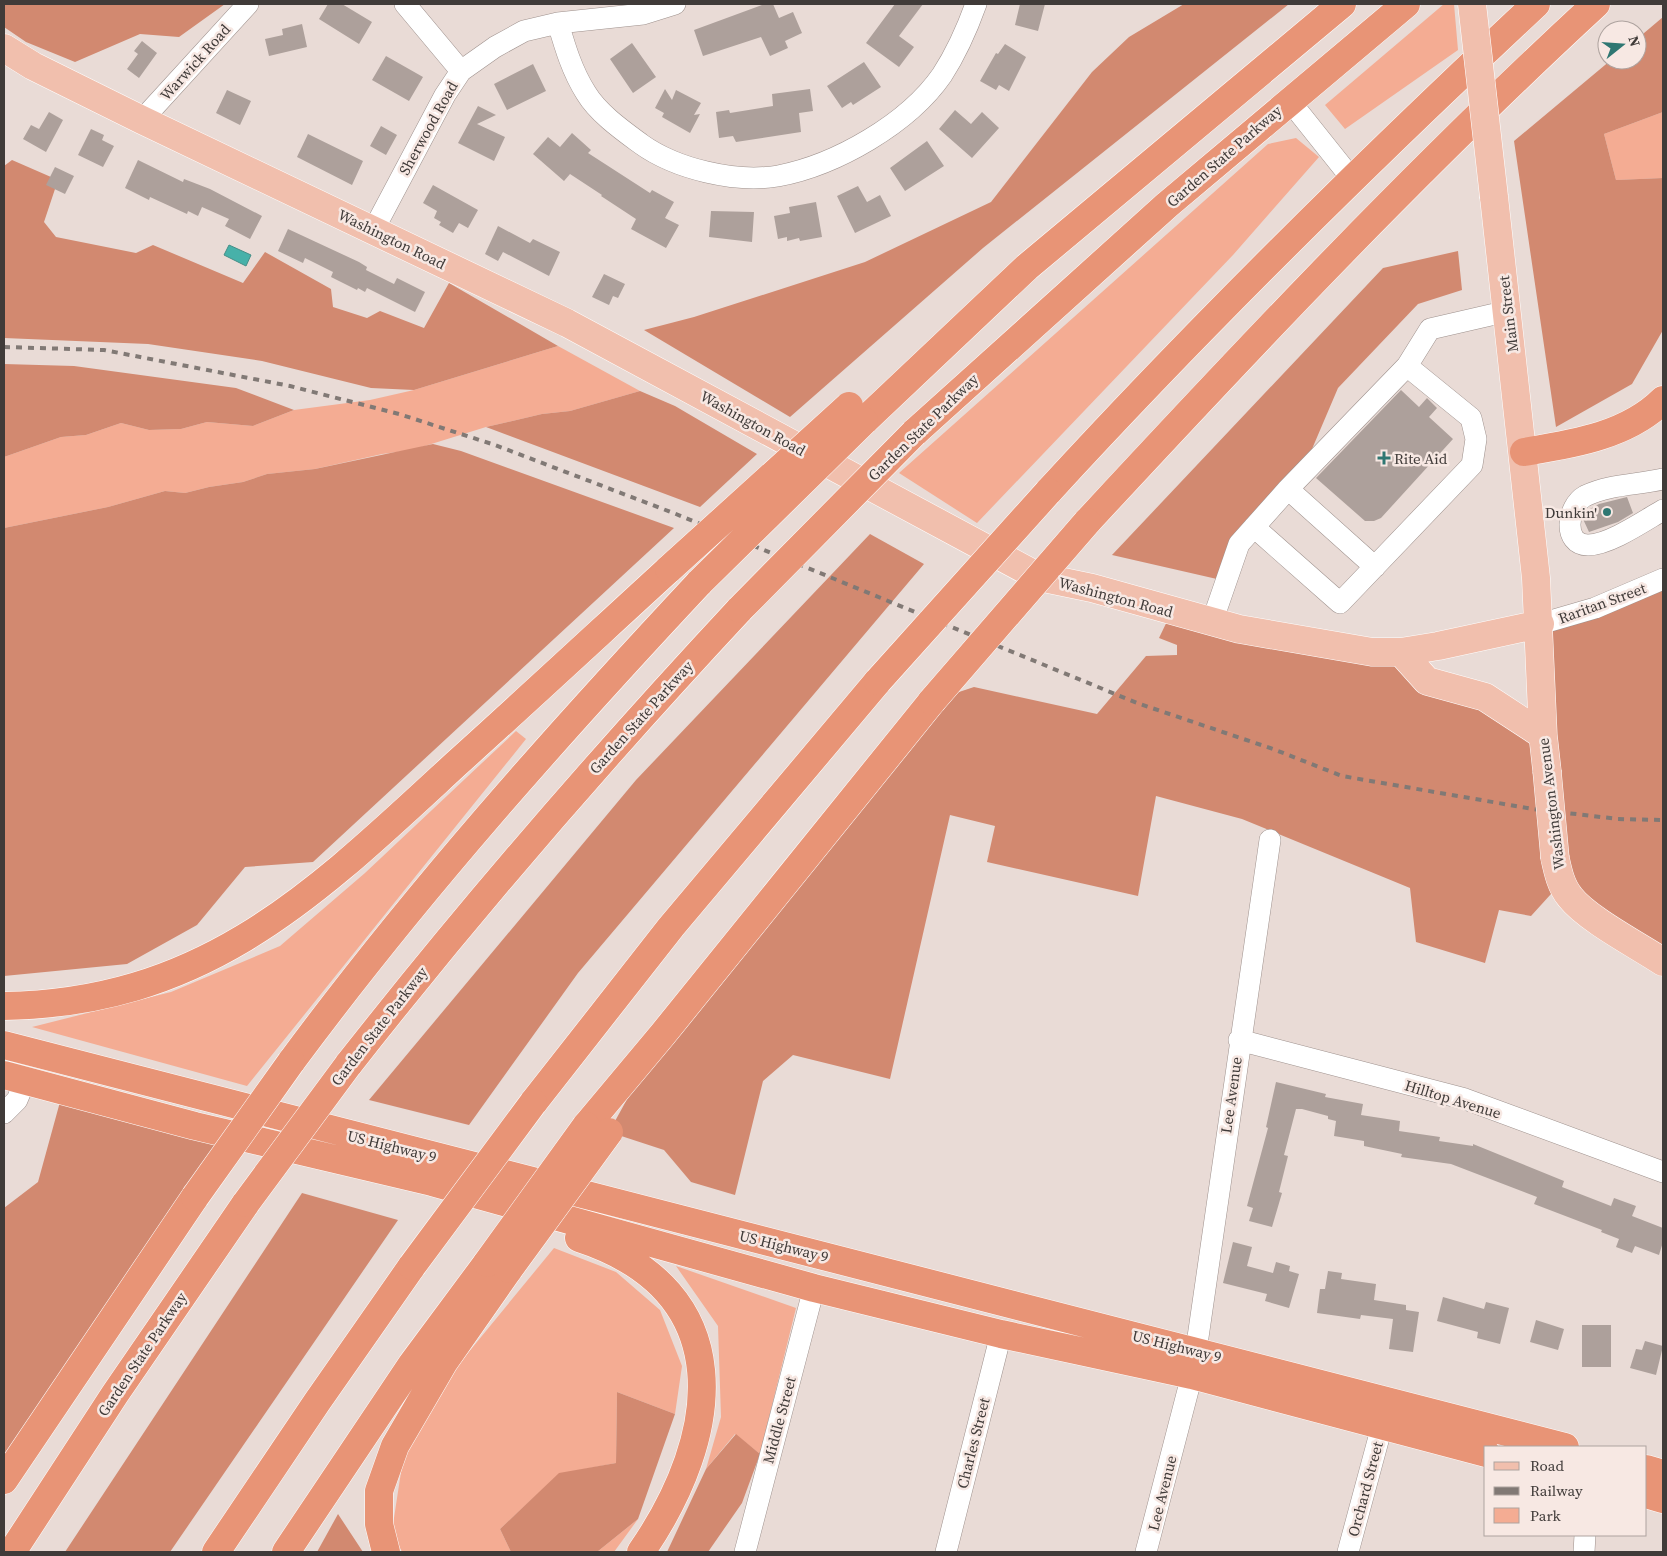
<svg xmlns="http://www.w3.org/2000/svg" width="1667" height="1556" font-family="'Source Serif 4',serif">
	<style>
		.green { fill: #f4ac93 }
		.forest { fill: #d28970 }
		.water { fill: #47b1a9; stroke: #458e87 }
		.building { fill: #ada09b }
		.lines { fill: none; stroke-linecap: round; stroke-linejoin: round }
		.minor-casing { stroke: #9e918d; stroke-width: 22 }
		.major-casing { stroke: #fff; stroke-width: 29 }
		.highway-casing { stroke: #fff; stroke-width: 29 }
		.minor { stroke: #fff; stroke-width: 21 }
		.major { stroke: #f1bfad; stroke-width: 28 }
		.highway { stroke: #e89476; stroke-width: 28 }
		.rail { stroke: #817975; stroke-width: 4; stroke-dasharray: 6 6; stroke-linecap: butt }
		.major-bridge-casing { stroke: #fff; stroke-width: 29; stroke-linecap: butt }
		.highway-bridge-casing { stroke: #fff; stroke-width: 29; stroke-linecap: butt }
		.major-bridge { stroke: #f1bfad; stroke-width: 28 }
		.highway-bridge { stroke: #e89476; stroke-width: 28 }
		.poi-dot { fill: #2f7772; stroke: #f7e8e3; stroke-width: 2 }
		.labels { text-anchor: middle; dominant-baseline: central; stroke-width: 5; stroke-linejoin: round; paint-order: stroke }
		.street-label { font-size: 15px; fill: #403b39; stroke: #f7e8e3 }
		.poi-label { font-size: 15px; fill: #403b39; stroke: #f7e8e3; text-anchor: start }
	</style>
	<rect width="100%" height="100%" fill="#e9dbd6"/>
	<path class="green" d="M 1444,4 L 1454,4 L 1458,50 L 1345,129 L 1325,105 Z
		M 1663,112 L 1663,178 L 1616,180 L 1604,134 Z
		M 1296,138 L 1319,157 L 1233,255 L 977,523 L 899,473 L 1268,144 Z
		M 558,346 L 640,391 L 570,411 L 542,414 L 486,427 L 412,450 L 382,454 L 315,469 L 267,474 L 243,482 L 209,487 L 185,493 L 165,491 L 108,507 L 4,528 L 4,457 L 61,437 L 86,435 L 121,423 L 149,430 L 181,429 L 207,422 L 253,426 L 294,410 L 370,400 L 414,390 Z
		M 516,731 L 526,739 L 247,1086 L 32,1027 L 171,992 L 280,946 L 365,873 Z
		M 554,1248 L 616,1272 L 660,1310 L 682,1366 L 675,1414 L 617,1392 L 616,1463 L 559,1474 L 500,1529 L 511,1552 L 402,1552 L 392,1531 L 403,1459 L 431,1398 Z
		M 676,1266 L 796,1308 L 760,1454 L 735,1434 L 706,1469 L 721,1417 L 718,1326 Z
		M 638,1519 L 614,1552 L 597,1552 Z"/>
	<path class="forest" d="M 4,4 L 225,4 L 179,37 L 140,34 L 75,62 L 26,42 L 4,27 Z
		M 1184,4 L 1289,4 L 983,248 L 790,417 L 644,330 L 694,317 L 865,262 L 991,202 L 1092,72 L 1129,37 Z
		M 1663,17 L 1663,112 L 1604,134 L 1616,180 L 1663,178 L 1663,330 L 1632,384 L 1556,427 L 1514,141 L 1611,60 L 1637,60 L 1637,39 Z
		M 12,160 L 51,177 L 55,189 L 44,222 L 56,237 L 136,253 L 153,245 L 243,283 L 265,252 L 331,289 L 333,307 L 367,318 L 380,311 L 424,328 L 449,283 L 558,346 L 414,390 L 371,388 L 262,361 L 148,344 L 4,338 L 4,166 Z
		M 1458,251 L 1462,290 L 1418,304 L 1338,388 L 1312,449 L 1262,517 L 1230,582 L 1112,555 L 1383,268 Z
		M 4,364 L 74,366 L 236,388 L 294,410 L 253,426 L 207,422 L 181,429 L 149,430 L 121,423 L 86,435 L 61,437 L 4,457 Z
		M 640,391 L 675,406 L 757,454 L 700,507 L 486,427 L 542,414 L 570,411 Z
		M 433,444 L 461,451 L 674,528 L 313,862 L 245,867 L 197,925 L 127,964 L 4,976 L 4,528 L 108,507 L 165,491 L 185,493 L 209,487 L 243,482 L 267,474 L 315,469 Z
		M 870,534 L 924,564 L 578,973 L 469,1125 L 369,1100 L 636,780 Z
		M 1663,579 L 1663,962 L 1561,883 L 1531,916 L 1499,910 L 1485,963 L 1416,942 L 1410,888 L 1242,819 L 1156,796 L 1138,896 L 987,862 L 995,826 L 950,815 L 890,1079 L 793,1055 L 763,1081 L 735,1195 L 691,1182 L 664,1150 L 609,1132 L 663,1034 L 932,701 L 974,687 L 1097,714 L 1146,656 L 1177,655 L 1177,645 L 1159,638 L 1172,611 L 1372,652 L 1543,735 L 1540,624 Z
		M 63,1091 L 240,1137 L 4,1480 L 4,1208 L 38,1182 Z
		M 302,1193 L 398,1220 L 170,1552 L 65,1552 Z
		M 617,1392 L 675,1414 L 638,1519 L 597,1552 L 511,1552 L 500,1529 L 559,1473 L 616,1463 Z
		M 736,1434 L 760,1454 L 742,1503 L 708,1552 L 667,1552 L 706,1469 Z
		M 338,1514 L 363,1552 L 317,1552 Z"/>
	<path class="water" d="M 229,245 L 251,255 L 246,266 L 224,255 Z"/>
	<path class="building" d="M 328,4 L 342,4 L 372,22 L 359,44 L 319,19 Z
		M 765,4 L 773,4 L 779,18 L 793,12 L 802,33 L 785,41 L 788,48 L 770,56 L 761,37 L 703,56 L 694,30 Z
		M 895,4 L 923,4 L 899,36 L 914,47 L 899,67 L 866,43 Z
		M 1020,4 L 1045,4 L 1038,31 L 1015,25 Z
		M 302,24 L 307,47 L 269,56 L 265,39 L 283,35 L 282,29 Z
		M 142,41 L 157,53 L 139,78 L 127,69 L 138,54 L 134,51 Z
		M 632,43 L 656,77 L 633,93 L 610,59 Z
		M 1005,44 L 1026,57 L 1009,91 L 999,85 L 996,90 L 980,81 L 996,53 L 998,54 Z
		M 386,56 L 423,77 L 409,101 L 372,80 Z
		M 864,62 L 881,87 L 853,105 L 851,102 L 842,108 L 827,86 Z
		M 533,64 L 546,91 L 507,110 L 494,84 Z
		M 665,89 L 672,100 L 676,90 L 701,103 L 694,115 L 700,114 L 690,133 L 662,117 L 664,113 L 655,108 Z
		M 810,89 L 813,111 L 799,113 L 801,132 L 736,142 L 733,136 L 719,138 L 716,112 L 729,110 L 730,113 L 773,106 L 772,94 Z
		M 227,90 L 251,101 L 240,125 L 216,113 Z
		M 478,106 L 496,115 L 477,124 L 505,137 L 494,161 L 458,143 Z
		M 955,110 L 971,124 L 982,112 L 999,128 L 972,158 L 939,129 Z
		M 49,112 L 63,120 L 46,152 L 23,139 L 31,125 L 39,129 Z
		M 381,126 L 397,135 L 386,155 L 370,146 Z
		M 91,129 L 104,135 L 102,140 L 114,146 L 103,167 L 78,155 Z
		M 572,133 L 591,150 L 588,153 L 650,193 L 652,190 L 674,202 L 665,218 L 679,225 L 666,248 L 631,229 L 636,219 L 601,196 L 602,195 L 570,174 L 564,181 L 533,154 L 548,137 L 560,147 Z
		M 308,134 L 363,161 L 352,185 L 297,157 Z
		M 927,141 L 944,166 L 905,191 L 890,168 Z
		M 138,160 L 183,182 L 184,179 L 210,189 L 262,216 L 250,239 L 225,226 L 229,219 L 202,207 L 198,216 L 188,211 L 187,214 L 150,197 L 149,200 L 125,188 Z
		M 55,167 L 74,176 L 65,194 L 46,185 Z
		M 433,185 L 478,210 L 468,228 L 459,223 L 453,233 L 439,225 L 441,222 L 434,218 L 437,211 L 423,203 Z
		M 858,186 L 867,202 L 880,195 L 891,216 L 855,233 L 837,196 Z
		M 816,202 L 822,237 L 800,241 L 799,238 L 787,241 L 787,237 L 778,239 L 774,216 L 790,213 L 789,207 Z
		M 711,211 L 754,212 L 752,242 L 709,237 Z
		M 498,226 L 530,243 L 533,239 L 560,252 L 549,276 L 503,252 L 498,261 L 485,254 Z
		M 288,229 L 359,262 L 367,267 L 366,270 L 394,284 L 397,278 L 425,292 L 415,312 L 367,288 L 365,292 L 358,288 L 357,290 L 331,277 L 333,272 L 305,258 L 303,263 L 278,251 Z
		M 604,274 L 625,284 L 618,298 L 613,296 L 609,305 L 592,297 Z
		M 1401,390 L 1419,407 L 1427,398 L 1437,408 L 1429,417 L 1453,439 L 1381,518 L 1374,521 L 1365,521 L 1316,478 Z
		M 1627,497 L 1633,513 L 1618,522 L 1589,532 L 1583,519 L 1588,510 L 1599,504 Z
		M 1276,1082 L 1326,1094 L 1325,1097 L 1363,1104 L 1361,1115 L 1400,1121 L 1399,1131 L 1440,1137 L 1439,1141 L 1473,1146 L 1473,1144 L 1564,1181 L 1562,1187 L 1611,1206 L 1614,1198 L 1636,1206 L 1632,1216 L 1663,1228 L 1663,1242 L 1659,1255 L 1635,1246 L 1632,1253 L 1616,1247 L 1619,1239 L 1601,1232 L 1602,1230 L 1534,1204 L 1537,1197 L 1451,1164 L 1401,1157 L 1402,1154 L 1364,1146 L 1364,1141 L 1334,1136 L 1336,1121 L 1328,1119 L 1328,1116 L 1302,1109 L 1296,1109 L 1284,1155 L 1288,1156 L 1279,1192 L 1282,1193 L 1272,1227 L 1249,1221 L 1253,1208 L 1247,1206 L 1268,1128 L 1266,1127 Z
		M 1233,1242 L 1252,1247 L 1247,1266 L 1273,1273 L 1276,1262 L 1290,1266 L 1289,1271 L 1299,1274 L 1289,1308 L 1265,1301 L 1267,1294 L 1223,1283 Z
		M 1328,1271 L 1342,1273 L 1341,1279 L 1376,1284 L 1374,1300 L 1406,1305 L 1406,1310 L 1419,1312 L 1413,1352 L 1389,1349 L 1393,1319 L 1361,1315 L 1360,1319 L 1317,1313 L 1320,1289 L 1325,1289 Z
		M 1443,1297 L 1484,1309 L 1486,1302 L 1509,1308 L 1500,1344 L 1477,1338 L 1478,1332 L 1437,1321 Z
		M 1536,1320 L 1564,1329 L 1558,1350 L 1530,1342 Z
		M 1582,1325 L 1611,1325 L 1611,1367 L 1582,1367 Z
		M 1645,1341 L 1663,1346 L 1656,1375 L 1630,1368 L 1636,1349 L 1642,1350 Z"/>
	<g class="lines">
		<defs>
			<path id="minor" d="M 405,4 L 461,71
				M 558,23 C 565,47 572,71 586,93 C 598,113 622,130 641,144 C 676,169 735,183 778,176 C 836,165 908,124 942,75 C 957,52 967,29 976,4
				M 1289,100 L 1352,179
				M 142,120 L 248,4
				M 374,229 L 445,95 L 461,71 L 495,47 L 524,31 L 558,23 L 643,14 L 675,4
				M 1663,479 C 1637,485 1610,484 1585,496 C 1567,506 1562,545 1588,545 C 1609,545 1644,521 1663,510
				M 1288,489 L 1375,567
				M 1254,527 L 1340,603 L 1472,465 L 1476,439 L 1471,418 L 1407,366
				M 1212,622 L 1239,544 L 1288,489 L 1407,366 L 1430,329 L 1508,311
				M 1540,624 L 1595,608 L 1663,579
				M 1239,1040 L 1465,1099 L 1663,1172
				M 4,1113 L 17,1100 L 25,1081
				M 1196,1351 L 1270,840
				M 745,1552 L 814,1288
				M 946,1552 L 1001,1334
				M 1146,1552 L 1192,1375
				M 1348,1552 L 1382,1426
				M 1584,1552 L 1585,1535"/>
			<path id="major" d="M 4,48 L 33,66 L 142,120 L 567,323 L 1039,577 L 1092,588 L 1239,629 L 1372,652 L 1401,652 L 1438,646 L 1540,624
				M 1494,197 L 1536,578 L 1543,735 L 1547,771
				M 1401,652 L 1427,681 L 1485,697 L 1543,735
				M 1555,858 C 1558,872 1561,886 1570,897 C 1587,919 1639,946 1663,962"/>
			<path id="highway" d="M 864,421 L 1027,267 L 1342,4
				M 914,433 L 1167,205 L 1406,4
				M 1524,452 C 1572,444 1627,436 1663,400
				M 1048,492 C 1204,322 1368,161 1536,4
				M 1087,522 C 1252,344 1418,168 1596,4
				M 4,1006 C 207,1003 317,892 457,763 C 528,699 598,634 669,569
				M 4,1045 L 1565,1447
				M 291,1062 C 416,893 556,736 700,582
				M 348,1065 C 472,907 603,756 740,609
				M 4,1075 L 195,1126 L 432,1182 L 814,1288 L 1001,1334 L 1192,1375 L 1486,1453
				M 533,1103 L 671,927 L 878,681
				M 586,1126 L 663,1034 L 932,701
				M 579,1238 C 741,1291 722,1435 641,1552
				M 1646,1469 L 1663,1474
				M 4,1480 L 195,1197
				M 1646,1494 L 1663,1499
				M 12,1552 L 115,1394 L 246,1203
				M 216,1552 L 317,1402 L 412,1266
				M 286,1552 L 412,1364 L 487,1263
				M 386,1552 L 379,1524 L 379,1491 L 395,1446 L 444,1362 L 509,1269"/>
		</defs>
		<use href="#minor" class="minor-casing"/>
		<use href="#major" class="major-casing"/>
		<use href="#highway" class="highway-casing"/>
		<use href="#minor" class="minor"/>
		<use href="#major" class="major"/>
		<use href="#highway" class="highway"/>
		<path class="rail" d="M 4,347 L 104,350 L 290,386 L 399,414 L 495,445 L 676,514 L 1137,703 L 1273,749 L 1342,776 L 1533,809 L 1618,819 L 1663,820"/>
		<defs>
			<path id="major-bridge" d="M 1472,4 L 1494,197
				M 1547,771 L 1555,858"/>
			<path id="highway-bridge" d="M 669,569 L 849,406
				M 700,582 L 864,421
				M 740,609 L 914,433
				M 878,681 L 1048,492
				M 932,701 L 1087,522
				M 195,1197 L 291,1062
				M 246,1203 L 348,1065
				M 487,1263 L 586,1126
				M 412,1266 L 533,1103
				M 509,1269 L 609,1132"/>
		</defs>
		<use href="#major-bridge" class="major-bridge-casing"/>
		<use href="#highway-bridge" class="highway-bridge-casing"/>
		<use href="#major-bridge" class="major-bridge"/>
		<use href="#highway-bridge" class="highway-bridge"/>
	</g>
	<g class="poi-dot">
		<path d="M1381.5 450.5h5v5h5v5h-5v5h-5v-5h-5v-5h5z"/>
		<circle cx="1607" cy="512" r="5"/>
	</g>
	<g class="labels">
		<g class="street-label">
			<text transform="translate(195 62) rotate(-48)">Warwick Road</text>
			<text transform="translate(428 128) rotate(-61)">Sherwood Road</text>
			<text transform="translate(1224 156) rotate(-41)">Garden State Parkway</text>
			<text transform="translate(392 239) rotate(26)">Washington Road</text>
			<text transform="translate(1508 314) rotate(-97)">Main Street</text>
			<text transform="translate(753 423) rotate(29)">Washington Road</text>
			<text transform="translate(923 427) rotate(-44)">Garden State Parkway</text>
			<text transform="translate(1116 597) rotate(15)">Washington Road</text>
			<text transform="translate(1602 603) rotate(-20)">Raritan Street</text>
			<text transform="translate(641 717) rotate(-48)">Garden State Parkway</text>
			<text transform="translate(1551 804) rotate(-97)">Washington Avenue</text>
			<text transform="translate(379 1026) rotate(-52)">Garden State Parkway</text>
			<text transform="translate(1231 1095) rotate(-82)">Lee Avenue</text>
			<text transform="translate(1453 1099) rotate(17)">Hilltop Avenue</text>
			<text transform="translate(392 1146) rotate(14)">US Highway 9</text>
			<text transform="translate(784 1246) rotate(14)">US Highway 9</text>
			<text transform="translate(1177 1346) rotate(14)">US Highway 9</text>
			<text transform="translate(142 1354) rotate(-56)">Garden State Parkway</text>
			<text transform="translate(779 1420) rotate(-75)">Middle Street</text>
			<text transform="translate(973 1443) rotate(-76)">Charles Street</text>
			<text transform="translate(1365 1489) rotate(-75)">Orchard Street</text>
			<text transform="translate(1162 1493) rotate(-76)">Lee Avenue</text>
		</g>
		<g class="poi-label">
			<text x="1394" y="458">Rite Aid</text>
			<text x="1597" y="512" text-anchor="end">Dunkin'</text>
		</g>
	</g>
	<rect width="1667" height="1556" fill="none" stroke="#403b39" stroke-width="10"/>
	<rect x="1484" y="1446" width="162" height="90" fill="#f7e8e3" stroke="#aea39f"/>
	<rect x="1494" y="1462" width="25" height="8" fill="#f1bfad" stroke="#aea39f"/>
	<text x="1530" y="1471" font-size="15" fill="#403b39">Road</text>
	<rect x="1494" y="1487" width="25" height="8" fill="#817975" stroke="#aea39f"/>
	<text x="1530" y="1496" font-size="15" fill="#403b39">Railway</text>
	<rect x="1494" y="1508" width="25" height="15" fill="#f4ac93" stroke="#aea39f"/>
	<text x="1530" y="1521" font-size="15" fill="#403b39">Park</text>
	<g transform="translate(1622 45) rotate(73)"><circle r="24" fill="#f7e8e3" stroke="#aea39f"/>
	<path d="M0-4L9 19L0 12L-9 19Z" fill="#2f7772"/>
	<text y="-8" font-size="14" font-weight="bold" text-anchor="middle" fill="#403b39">N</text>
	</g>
</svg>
